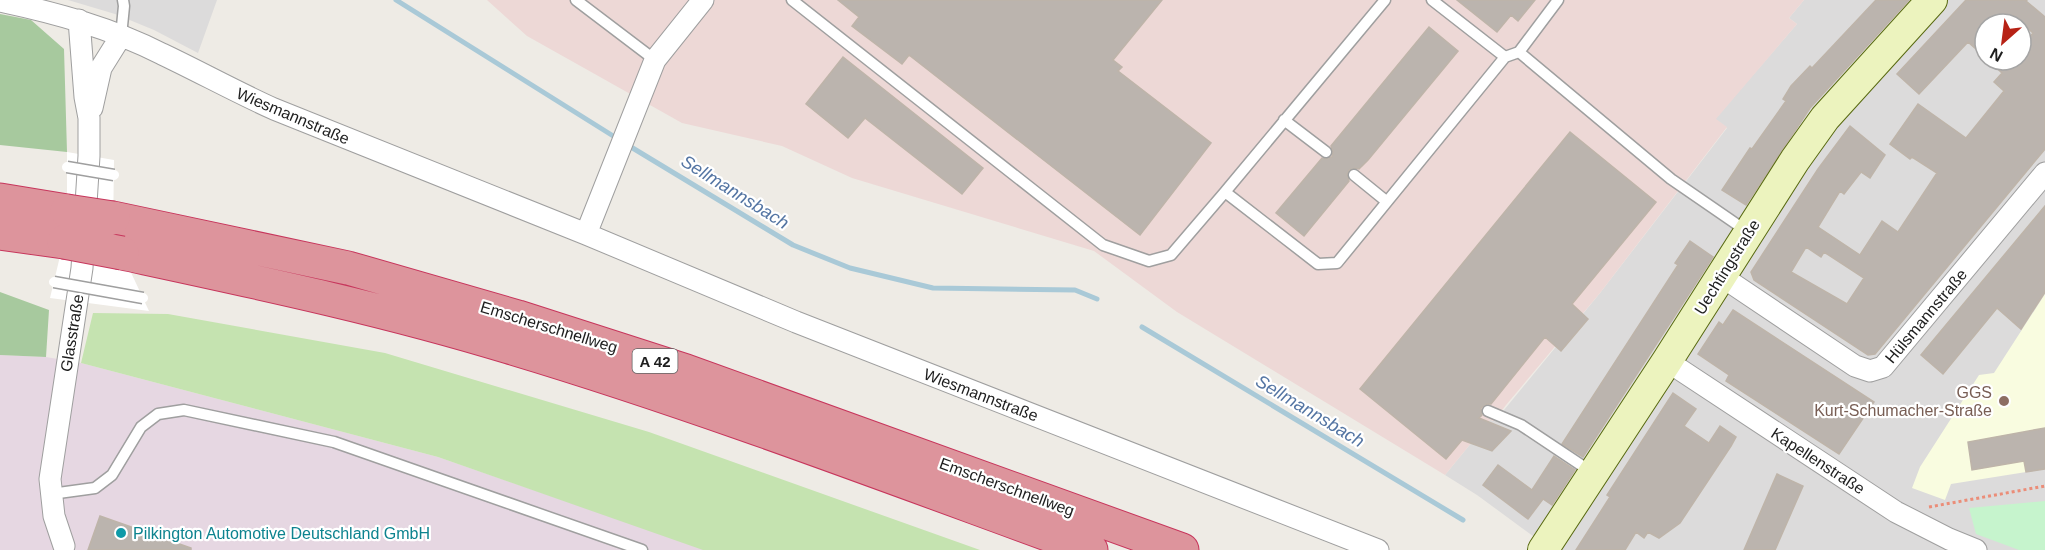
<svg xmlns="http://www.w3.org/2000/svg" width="2045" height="550" font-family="Arial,sans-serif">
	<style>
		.residential { fill: #dcdbdb; fill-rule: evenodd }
		.commercial { fill: #edd8d6 }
		.industrial { fill: #e6d7e2 }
		.education { fill: #f9fce0 }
		.grass { fill: #c5e3b0 }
		.forest { fill: #a7c99e }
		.park { fill: #c6f4cd }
		.pier { fill: #fff }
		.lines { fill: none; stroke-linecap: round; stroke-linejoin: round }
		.stream { stroke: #a9c9d7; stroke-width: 5 }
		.building { fill: #bbb4ae; stroke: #beb4a9; stroke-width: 1.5; fill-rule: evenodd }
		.lane-casing { stroke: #9f9f9f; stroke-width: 13 }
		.street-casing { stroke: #9f9f9f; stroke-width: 23 }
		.secondary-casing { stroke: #586910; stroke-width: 32 }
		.highway-casing { stroke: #c7365c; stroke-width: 35 }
		.path { stroke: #eb8d78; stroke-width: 3; stroke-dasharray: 3 3; stroke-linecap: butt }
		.lane { stroke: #fff; stroke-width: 10 }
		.street { stroke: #fff; stroke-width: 21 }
		.secondary { stroke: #ecf3be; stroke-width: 30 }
		.highway { stroke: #dd949c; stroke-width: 33 }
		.lane-bridge-casing { stroke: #9f9f9f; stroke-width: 13; stroke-linecap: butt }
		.highway-bridge-casing { stroke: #c7365c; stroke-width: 35; stroke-linecap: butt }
		.lane-bridge { stroke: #fff; stroke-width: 10 }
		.highway-bridge { stroke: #dd949c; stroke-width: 33 }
		.education-dot { fill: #8d6e63; stroke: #fff; stroke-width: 2 }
		.culture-dot { fill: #0f9aa8; stroke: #fff; stroke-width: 2 }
		.labels { text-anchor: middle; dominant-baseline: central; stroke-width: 4.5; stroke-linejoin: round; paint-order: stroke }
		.shield { fill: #fff; stroke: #626262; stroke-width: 1.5 }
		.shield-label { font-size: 15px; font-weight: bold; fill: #1e1e1e }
		.street-label { font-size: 16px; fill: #1e1e1e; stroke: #fff }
		.education-label { font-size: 16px; fill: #785e54; stroke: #fff; text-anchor: end }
		.culture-label { font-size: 16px; fill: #0d838f; stroke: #fff; text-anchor: start }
		.water-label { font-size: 18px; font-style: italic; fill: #5475a3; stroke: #fff }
	</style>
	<rect width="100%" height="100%" fill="#eeebe5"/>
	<path class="residential" d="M 68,0 L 217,0 L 198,53 L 154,30 L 115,14 Z
		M 1804,0 L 2045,0 L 2045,550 L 1552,550 L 1477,495 L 1445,475 L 1490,420 L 1495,421 L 1600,293 L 1727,128 L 1715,119 L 1797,24 L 1789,18 ZM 1985,24 L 2021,24 L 2021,60 L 1985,60 Z"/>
	<path class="commercial" d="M 487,0 L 1804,0 L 1789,18 L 1797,24 L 1716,119 L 1727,127 L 1600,293 L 1506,405 L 1494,421 L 1490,420 L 1445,475 L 1177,312 L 1094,251 L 852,178 L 782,146 L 682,123 L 527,36 Z"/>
	<path class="industrial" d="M 0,355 L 46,357 L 81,363 L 438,457 L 707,550 L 0,550 Z"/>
	<path class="education" d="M 2045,294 L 2045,469 L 1951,484 L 1945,500 L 1912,488 L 1920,467 L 1979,375 L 1994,373 Z"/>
	<path class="grass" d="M 93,313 L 168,314 L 385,353 L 649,432 L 980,550 L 703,550 L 438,457 L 81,363 Z"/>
	<path class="forest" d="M 0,14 L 31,20 L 64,49 L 67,152 L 0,145 Z
		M 0,292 L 49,310 L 46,357 L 0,355 Z"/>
	<path class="park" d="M 2045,501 L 2045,550 L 2019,550 L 1976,534 L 1969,508 Z"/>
	<path class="pier" d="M 67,152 L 114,160 L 113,234 L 149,311 L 50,298 L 67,227 Z"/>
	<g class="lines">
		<path class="stream" d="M 396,0 L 618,139
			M 626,144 L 793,245 L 850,268 L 933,288 L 1075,290 L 1097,299
			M 1142,327 L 1463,520"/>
	</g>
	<path class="building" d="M 838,0 L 1162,0 L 1113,60 L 1122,67 L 1118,71 L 1211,143 L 1140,235 L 909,55 L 902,64 L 852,26 L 859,17 Z
		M 1457,0 L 1535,0 L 1518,21 L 1511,15 L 1497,32 Z
		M 1876,0 L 1909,0 L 1810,108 L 1746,205 L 1722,190 L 1750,148 L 1752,149 L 1786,101 L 1783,99 L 1791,86 L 1810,66 L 1812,68 Z
		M 1966,0 L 2027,0 L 2026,1 L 2045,17 L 2045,149 L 1875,354 L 1868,355 L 1754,280 L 1751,272 L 1818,169 L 1850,126 L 1885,155 L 1870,178 L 1861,172 L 1844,194 L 1840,191 L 1818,227 L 1860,255 L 1882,221 L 1898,232 L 1937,173 L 1912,157 L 1910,159 L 1890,144 L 1918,104 L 1966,138 L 2004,91 L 1994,82 L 2002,73 L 1988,60 L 2021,60 L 2021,48 L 2033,33 L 2013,15 L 2005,24 L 1985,24 L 1985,57 L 1968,42 L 1919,94 L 1897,74 ZM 1806,247 L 1821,257 L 1824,252 L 1864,278 L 1847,304 L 1791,272 Z
		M 1429,27 L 1458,51 L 1368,160 L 1359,169 L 1355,168 L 1349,170 L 1347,174 L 1349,181 L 1304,236 L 1276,213 L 1322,158 L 1326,159 L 1332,157 L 1333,152 L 1331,146 Z
		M 843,57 L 983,168 L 962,194 L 865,118 L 848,138 L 806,104 Z
		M 1570,132 L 1656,202 L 1572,304 L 1588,319 L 1561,351 L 1545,337 L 1491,404 L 1487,404 L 1481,408 L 1482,415 L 1479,418 L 1511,431 L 1492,451 L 1462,440 L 1446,459 L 1360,389 Z
		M 2045,206 L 2045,292 L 2021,329 L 1997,308 L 1943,374 L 1921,355 Z
		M 1690,241 L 1713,257 L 1583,457 L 1562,444 L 1678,265 L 1675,263 Z
		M 1733,310 L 1874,402 L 1839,454 L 1726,381 L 1729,375 L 1698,354 L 1719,322 L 1723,325 Z
		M 1673,393 L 1696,409 L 1684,426 L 1709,443 L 1720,426 L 1736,437 L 1731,446 L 1680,523 L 1659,538 L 1648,532 L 1644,538 L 1636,532 L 1625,550 L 1576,550 L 1610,497 L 1607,495 Z
		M 2045,428 L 2045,469 L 2026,472 L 2024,461 L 1972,470 L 1968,442 Z
		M 1554,456 L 1575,470 L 1552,505 L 1543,499 L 1528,519 L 1483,485 L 1498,465 L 1532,490 Z
		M 1777,474 L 1803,486 L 1775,550 L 1744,550 Z
		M 100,516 L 191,548 L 191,550 L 88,550 Z"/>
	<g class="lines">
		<defs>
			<path id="lane" d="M 576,0 L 655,60
				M 792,0 L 1103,245 L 1149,261 L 1171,255 L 1225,192
				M 1385,0 L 1225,192 L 1318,264 L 1337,263 L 1505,57 L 1519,52 L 1671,179 L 1748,232
				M 1432,0 L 1505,57
				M 121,36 L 124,6 L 123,0
				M 1519,52 L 1558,0
				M 1284,120 L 1326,152
				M 1354,175 L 1386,201
				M 1488,411 L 1521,425 L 1593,473
				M 51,494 L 95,488 L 112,475 L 141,427 L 158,414 L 184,410 L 334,442 L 642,550"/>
			<path id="street" d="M 0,1 C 56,13 111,28 162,54 C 200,72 236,92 274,109 L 586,234 L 796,322 L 1378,550
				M 92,108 L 101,68 L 121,36
				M 586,234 L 655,60 L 703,0
				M 1721,276 L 1855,366 L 1870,371 L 1883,367 L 2045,173
				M 1667,361 L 1896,512 L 1949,539 L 1976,550
				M 64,546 L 54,516 L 50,479 L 82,268 L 89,156 L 89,118 L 85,97 L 79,20"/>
			<path id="secondary" d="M 1543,550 L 1667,361 L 1795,160 L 1825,118 L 1932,0"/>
			<path id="highway" d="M 0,200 L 67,211
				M 113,218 L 348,268 L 518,317 L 686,371 L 1182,550
				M 0,233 L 64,242
				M 122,253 C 252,281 381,308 509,347 C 706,406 898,480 1091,550"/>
		</defs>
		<use href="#lane" class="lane-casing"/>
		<use href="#street" class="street-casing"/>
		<use href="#secondary" class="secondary-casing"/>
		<use href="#highway" class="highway-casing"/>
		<path class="path" d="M 1929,507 L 2045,486"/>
		<use href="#lane" class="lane"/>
		<use href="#street" class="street"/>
		<use href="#secondary" class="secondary"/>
		<use href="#highway" class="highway"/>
		<defs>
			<path id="lane-bridge" d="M 67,167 L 114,175
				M 54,282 L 143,298"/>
			<path id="highway-bridge" d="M 67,211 L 113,218
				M 64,242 L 122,253"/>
		</defs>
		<use href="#lane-bridge" class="lane-bridge-casing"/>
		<use href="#highway-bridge" class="highway-bridge-casing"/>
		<use href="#lane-bridge" class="lane-bridge"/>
		<use href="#highway-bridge" class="highway-bridge"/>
	</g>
	<circle class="education-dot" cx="2004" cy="401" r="6"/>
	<circle class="culture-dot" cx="121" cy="533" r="6"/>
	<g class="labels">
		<rect class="shield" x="632.5" y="349" width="45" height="24" rx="4.5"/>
		<g class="shield-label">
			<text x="655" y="361">A 42</text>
		</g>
		<g class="street-label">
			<text transform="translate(293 116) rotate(23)">Wiesmannstraße</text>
			<text transform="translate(1727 267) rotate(-58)">Uechtingstraße</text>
			<text transform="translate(1926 316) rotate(-50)">Hülsmannstraße</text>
			<text transform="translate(549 327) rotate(17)">Emscherschnellweg</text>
			<text transform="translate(72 333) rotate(-81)">Glasstraße</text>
			<text transform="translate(981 395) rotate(21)">Wiesmannstraße</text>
			<text transform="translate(1818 461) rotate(33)">Kapellenstraße</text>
			<text transform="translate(1007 487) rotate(20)">Emscherschnellweg</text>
		</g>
		<g class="education-label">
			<text x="1992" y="392">GGS<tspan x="1992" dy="18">Kurt-Schumacher-Straße</tspan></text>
		</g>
		<g class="culture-label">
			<text x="133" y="533">Pilkington Automotive Deutschland GmbH</text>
		</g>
		<g class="water-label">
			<text transform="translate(735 192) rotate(32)">Sellmannsbach</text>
			<text transform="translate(1310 411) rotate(31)">Sellmannsbach</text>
		</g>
	</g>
	<g transform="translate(2003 42) rotate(208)"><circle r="28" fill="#ffffff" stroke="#a5a5a5" stroke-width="1.5"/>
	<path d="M0-4.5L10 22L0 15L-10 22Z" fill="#b72215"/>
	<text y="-9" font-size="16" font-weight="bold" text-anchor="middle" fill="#1e1e1e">N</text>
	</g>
</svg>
